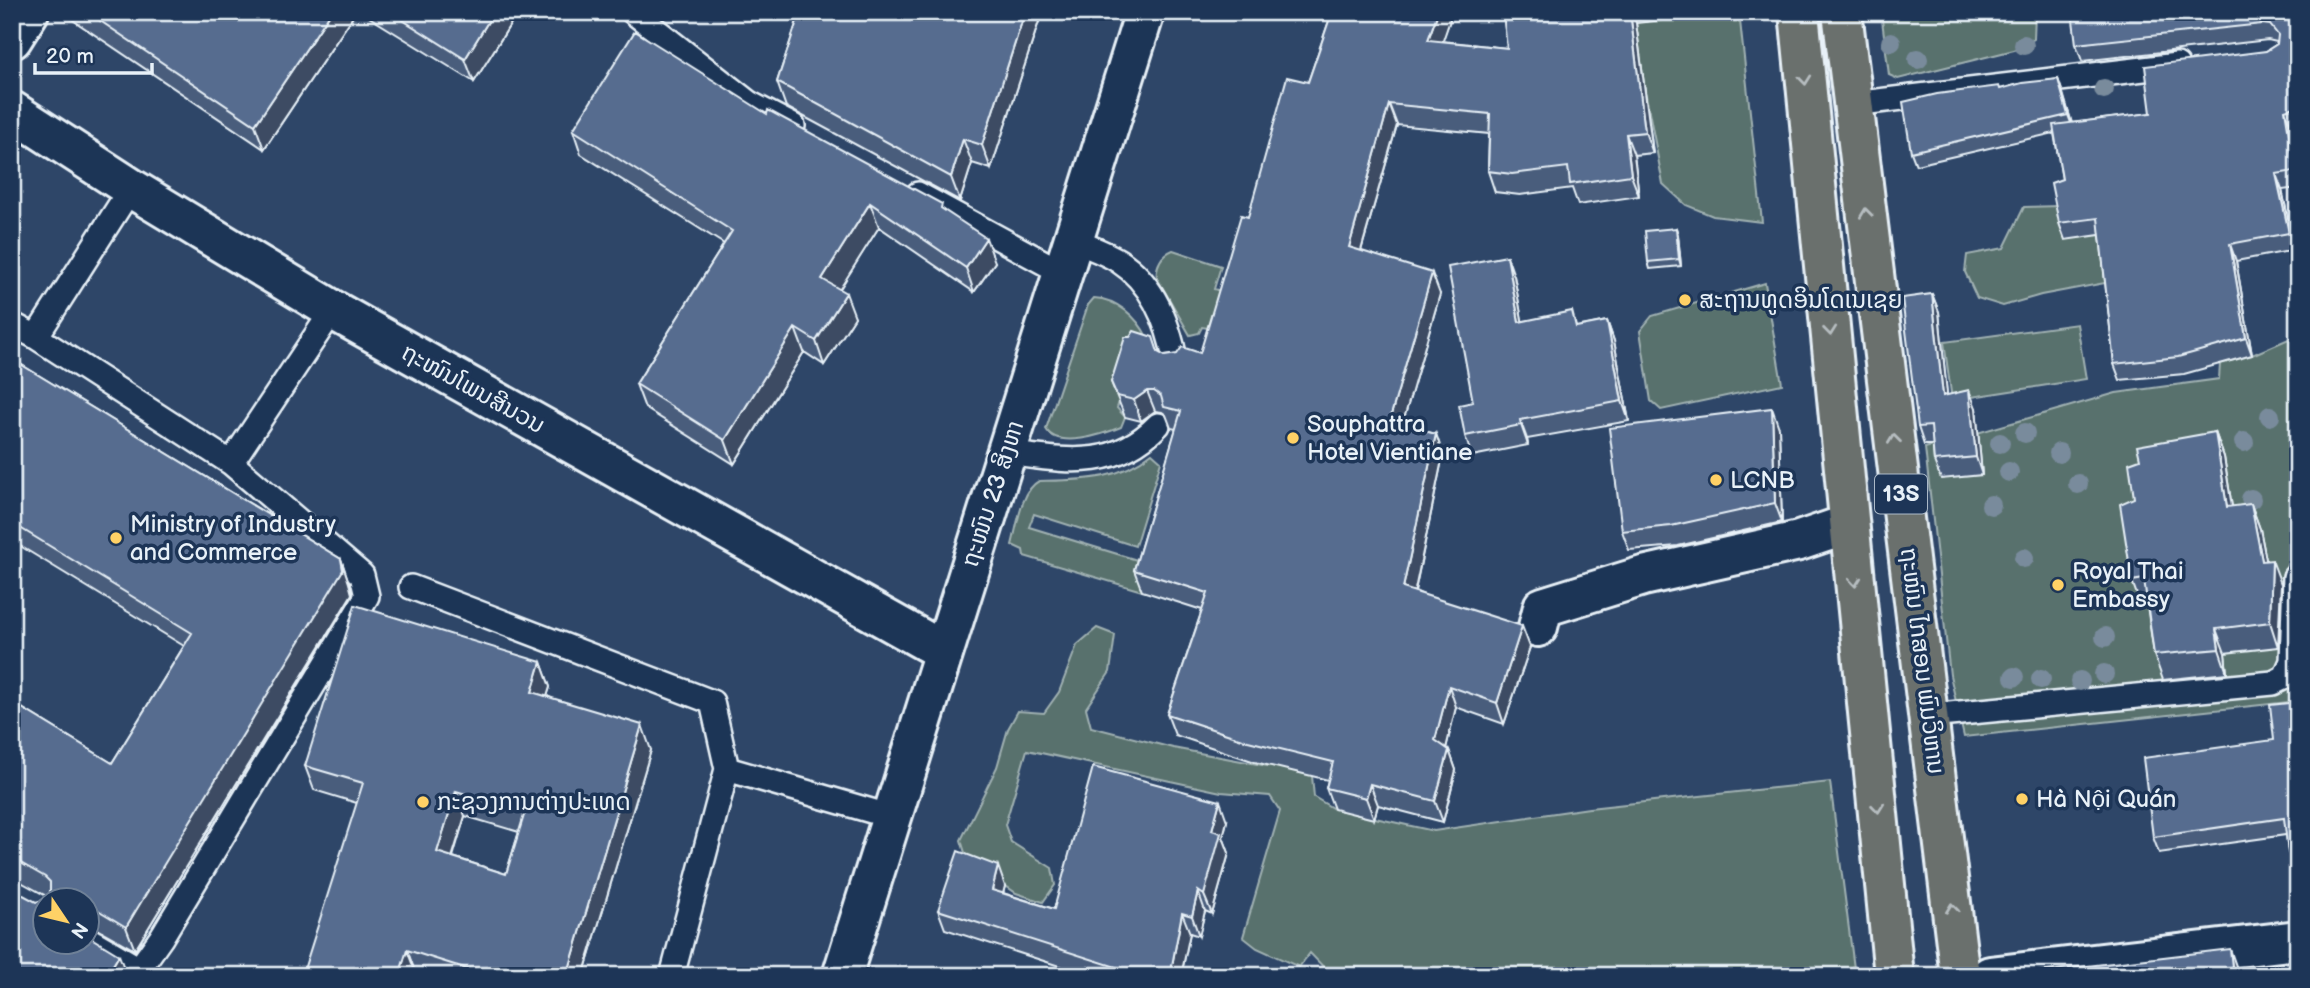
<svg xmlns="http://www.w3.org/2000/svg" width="2310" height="988" font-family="'Balsamiq Sans','Noto Sans Lao',sans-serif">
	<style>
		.green { fill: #59716d; stroke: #a0b1b2; stroke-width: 2 }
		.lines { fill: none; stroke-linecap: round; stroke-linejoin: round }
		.service-casing { stroke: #e8f1f8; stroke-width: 28 }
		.minor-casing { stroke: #e8f1f8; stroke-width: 44 }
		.tertiary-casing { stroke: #e8f1f8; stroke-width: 44 }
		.secondary-casing { stroke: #e8f1f8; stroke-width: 44 }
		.trunk-casing { stroke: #e8f1f8; stroke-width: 44 }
		.service { stroke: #1d3557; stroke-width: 23 }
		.minor { stroke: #1d3557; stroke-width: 38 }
		.tertiary { stroke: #1d3557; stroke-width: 38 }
		.secondary { stroke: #1d3557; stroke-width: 38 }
		.trunk { stroke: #6b706d; stroke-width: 38 }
		.tree { fill: #798b9c }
		.wall { fill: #4a5d7b; stroke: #e8f1f8; stroke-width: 2; fill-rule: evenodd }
		.shaded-wall { fill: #3c4c64; stroke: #e8f1f8; stroke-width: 2 }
		.building { fill: #566c8f; stroke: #e8f1f8; stroke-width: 2; fill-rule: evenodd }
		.oneway { stroke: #b6bdc0 }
		.poi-dot { fill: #ffd166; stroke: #1d3557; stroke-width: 2.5 }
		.labels { text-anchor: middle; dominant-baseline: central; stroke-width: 7; stroke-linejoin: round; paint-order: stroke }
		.shield { fill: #1d3557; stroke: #abb9c8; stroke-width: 2 }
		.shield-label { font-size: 23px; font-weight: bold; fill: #e8f1f8 }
		.poi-label { font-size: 24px; fill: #e8f1f8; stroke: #1d3557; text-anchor: start }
		.street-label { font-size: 24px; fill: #e8f1f8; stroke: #1d3557 }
	</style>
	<rect width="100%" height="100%" fill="#2e4668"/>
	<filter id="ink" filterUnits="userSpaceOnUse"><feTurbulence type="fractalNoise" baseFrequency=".0143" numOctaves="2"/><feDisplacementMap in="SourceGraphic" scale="14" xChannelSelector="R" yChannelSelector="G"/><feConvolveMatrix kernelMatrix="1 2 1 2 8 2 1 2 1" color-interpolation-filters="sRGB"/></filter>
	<g filter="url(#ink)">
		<path class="green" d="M 1726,12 L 1739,12 L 1762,222 L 1713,216 L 1686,205 L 1663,184 L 1632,23 Z
			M 1881,12 L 2035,12 L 2034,39 L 2018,49 L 1898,79 L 1889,75 Z
			M 2059,206 L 2163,226 L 2169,271 L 2041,295 L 2003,306 L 1977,298 L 1965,272 L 1967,255 L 2004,248 L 2024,207 Z
			M 1173,250 L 1221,266 L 1214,289 L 1231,294 L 1221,330 L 1202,327 L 1199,333 L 1190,335 L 1157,278 C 1155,266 1162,254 1173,250 Z
			M 1765,283 L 1782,384 L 1661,410 L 1651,401 L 1640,331 L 1652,316 Z
			M 1094,298 C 1117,299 1137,317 1147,337 L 1133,358 L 1117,408 L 1125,417 L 1121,427 C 1104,434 1058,450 1046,429 L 1088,305 Z
			M 2077,324 L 2086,379 L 1952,400 L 1944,342 Z
			M 2298,335 L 2298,701 L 1964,737 L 1950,675 L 1925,448 L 2116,393 L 2219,379 L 2220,364 L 2252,355 Z
			M 1152,453 L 1161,461 L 1135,546 L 1034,514 L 1029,527 L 1137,560 L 1135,567 L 1148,573 L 1142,591 L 1024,556 L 1023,550 L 1012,545 C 1017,527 1021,490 1039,481 C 1082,480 1118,481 1152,453 Z
			M 1097,628 L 1115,635 L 1110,672 L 1086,708 L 1091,727 L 1173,748 L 1268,766 L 1288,707 L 1312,776 L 1314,797 L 1334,809 L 1434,831 L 1589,808 L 1830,782 L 1855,976 L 1332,976 L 1310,953 L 1299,967 L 1257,948 L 1243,937 L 1280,811 L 1270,796 L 1221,792 L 1027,750 L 1005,825 L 1011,842 L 1052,868 L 1055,885 L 1043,902 L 1016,893 L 967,859 L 961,840 L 997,767 L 1008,729 L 1018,711 L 1044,713 L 1059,692 L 1077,645 Z"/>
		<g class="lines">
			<defs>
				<path id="service" d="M 633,12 L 749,103 L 793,126
					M 1853,104 L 2177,65
					M 918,194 L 1063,273
					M 1073,240 C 1088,247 1105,252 1119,261 C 1153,283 1169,325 1176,364
					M 12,324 L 36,337 L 131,188
					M 36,337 L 231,463 L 362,575 L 367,596 L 161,938 L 139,969 L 88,939
					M 1006,453 C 1064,460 1112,472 1158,425
					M 231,463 L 333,310
					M 411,587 L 712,702 L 727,769 L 672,976
					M 1929,716 L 2273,683 L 2285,677 L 2292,661 L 2295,577 L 2298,574
					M 727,769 L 892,817"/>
				<path id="minor" d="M 12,39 L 29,12
					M 1538,627 L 1543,607 L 1643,576 L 1799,541 L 1849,524
					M 1990,976 L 2298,940"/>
				<path id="tertiary" d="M 12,111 L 131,188 L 333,310 L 943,651"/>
				<path id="secondary" d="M 842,976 L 1145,12"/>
				<path id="trunk" d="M 1799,12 L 1894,976
					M 1842,12 L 1960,976"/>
			</defs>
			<use href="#service" class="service-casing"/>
			<use href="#minor" class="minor-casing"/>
			<use href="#tertiary" class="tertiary-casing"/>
			<use href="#secondary" class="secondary-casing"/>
			<use href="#trunk" class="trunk-casing"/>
			<use href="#service" class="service"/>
			<use href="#minor" class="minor"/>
			<use href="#tertiary" class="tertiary"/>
			<use href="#secondary" class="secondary"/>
			<use href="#trunk" class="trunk"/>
		</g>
		<g class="tree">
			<circle cx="1891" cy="42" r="10"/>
			<circle cx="2024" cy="45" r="10"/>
			<circle cx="1918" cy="59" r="10"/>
			<circle cx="2104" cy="89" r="10"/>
			<circle cx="2270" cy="416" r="10"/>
			<circle cx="2025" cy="433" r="10"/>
			<circle cx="2244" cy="442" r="10"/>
			<circle cx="2000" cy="443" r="10"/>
			<circle cx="2059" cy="453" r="10"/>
			<circle cx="2009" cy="472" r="10"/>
			<circle cx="2078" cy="484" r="10"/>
			<circle cx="2251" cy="499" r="10"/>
			<circle cx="1991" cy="505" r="10"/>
			<circle cx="2024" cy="558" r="10"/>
			<circle cx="2105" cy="637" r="10"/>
			<circle cx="2104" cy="674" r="10"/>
			<circle cx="2014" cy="677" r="10"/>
			<circle cx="2041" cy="679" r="10"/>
			<circle cx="2080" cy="681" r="10"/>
		</g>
		<path class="wall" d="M 65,12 L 356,12 L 264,149 L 67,16 Z
			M 361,12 L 518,12 L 474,82 Z
			M 800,12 L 1042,12 L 991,169 L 972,163 L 960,201 L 786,107 L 777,82 Z
			M 1323,12 L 1447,12 L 1450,20 L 1442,41 L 1507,48 L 1503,12 L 1707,12 L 1708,15 L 1636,23 L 1653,153 L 1634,155 L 1639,196 L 1578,205 L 1572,188 L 1520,195 L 1495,192 L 1488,171 L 1489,134 L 1397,125 L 1361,251 L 1440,294 L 1402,425 L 1436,434 L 1443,455 L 1415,591 L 1530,647 L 1504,724 L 1456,707 L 1446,748 L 1449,750 L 1456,770 L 1443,822 L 1378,805 L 1374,819 L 1334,809 L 1326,788 L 1328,780 L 1255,762 L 1175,735 L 1167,714 L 1202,610 L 1142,591 L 1134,570 L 1176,429 L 1171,428 L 1166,415 L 1162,412 L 1155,411 L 1141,421 L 1125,417 L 1111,382 L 1158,352 L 1165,356 L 1200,353 L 1248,217 L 1308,82 L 1331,15 Z
			M 2298,12 L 2298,124 L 2291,126 L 2298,168 L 2298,188 L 2282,190 L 2295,250 L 2236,261 L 2252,355 L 2184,374 L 2120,380 L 2114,364 L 2100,235 L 2065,240 L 2059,223 L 2062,179 L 2054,133 L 1916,165 L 1911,152 L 2001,89 L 2058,79 L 2072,123 L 2151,113 L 2266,51 L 2277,44 L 2277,42 L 2268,40 L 2082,61 L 2076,44 Z
			M 767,114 L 944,210 L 995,262 L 974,292 L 879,227 L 839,289 L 855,317 L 824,365 L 804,352 L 734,464 L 645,408 L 636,384 L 724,244 L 581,154 L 573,130 Z
			M 1676,228 L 1678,235 L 1681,266 L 1650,269 L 1648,262 Z
			M 1514,276 L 1522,321 L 1578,327 L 1607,321 L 1614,341 L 1629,421 L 1527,439 L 1528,445 L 1472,456 L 1465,436 L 1473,402 Z
			M 1932,294 L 1939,312 L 1947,395 L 1976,408 L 1982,475 L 1941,479 L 1934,461 L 1933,445 L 1924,445 L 1918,427 Z
			M 12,359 L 341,559 L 349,583 L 352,594 L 135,950 L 94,927 L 88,927 L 88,900 L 46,900 L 127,976 L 36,902 L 45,900 L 48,897 L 12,877 L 12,702 L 112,763 L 184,646 L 12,541 Z
			M 1779,428 L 1782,522 L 1678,546 L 1629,550 L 1622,531 Z
			M 2215,432 L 2224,457 L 2232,507 L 2251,504 L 2260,529 L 2266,560 L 2281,584 L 2278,647 L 2225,653 L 2227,673 L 2163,680 L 2154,655 L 2147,605 L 2141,606 L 2132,581 L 2134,498 Z
			M 541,662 L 550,687 L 547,696 L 651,750 L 583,976 L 420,976 L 416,974 L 416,976 L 357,803 L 314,790 L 305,766 ZM 465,816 L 519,832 L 506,874 L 453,857 Z
			M 2298,702 L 2298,868 L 2294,868 L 2288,852 L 2286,835 L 2159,853 L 2153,837 L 2274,740 Z
			M 1227,821 L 1223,837 L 1229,853 L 1212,914 L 1205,911 L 1199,936 L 1190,933 L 1181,976 L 1090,976 L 945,929 L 938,910 L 1005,886 L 1003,893 L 1054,909 Z"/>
		<path class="shaded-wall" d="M 331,12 L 356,12 L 264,149 L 255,125 Z
			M 494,12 L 518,12 L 474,82 L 465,59 Z
			M 1025,12 L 1042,12 L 991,169 L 982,145 Z
			M 1438,12 L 1447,12 L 1450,20 L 1436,61 L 1428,40 Z
			M 1630,12 L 1632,12 L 1636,23 L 1653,153 L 1645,132 Z
			M 2058,79 L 2063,93 L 2073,128 L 2068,115 Z
			M 1389,104 L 1397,125 L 1356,268 L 1349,247 Z
			M 2285,110 L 2291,126 L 2298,168 L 2298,179 L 2295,171 Z
			M 1626,134 L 1634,155 L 1639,196 L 1631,175 Z
			M 963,139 L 972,163 L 960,201 L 951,177 Z
			M 2276,174 L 2282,190 L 2295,250 L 2289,233 Z
			M 870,203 L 879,227 L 831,303 L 822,279 Z
			M 1676,228 L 1678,235 L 1681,266 L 1679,259 Z
			M 986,238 L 995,262 L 974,292 L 966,268 Z
			M 2230,244 L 2236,261 L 2252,355 L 2246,338 Z
			M 1507,256 L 1514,276 L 1526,341 L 1519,322 Z
			M 1432,273 L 1440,294 L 1397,443 L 1389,422 Z
			M 846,293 L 855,317 L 824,365 L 816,341 Z
			M 1932,294 L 1939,312 L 1949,414 L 1943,396 Z
			M 1607,321 L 1614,341 L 1629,421 L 1622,401 Z
			M 795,328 L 804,352 L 734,464 L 725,440 Z
			M 1969,390 L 1976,408 L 1982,475 L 1976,457 Z
			M 1147,391 L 1155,411 L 1141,421 L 1134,400 Z
			M 1772,408 L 1779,428 L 1782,522 L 1775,503 Z
			M 1520,420 L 1527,439 L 1528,445 L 1521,425 Z
			M 2215,432 L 2224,457 L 2236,532 L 2227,507 Z
			M 1436,434 L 1443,455 L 1411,609 L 1403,588 Z
			M 2251,504 L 2260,529 L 2271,585 L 2262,561 Z
			M 341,559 L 349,583 L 352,594 L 135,950 L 126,927 Z
			M 2272,560 L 2281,584 L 2278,647 L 2270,622 Z
			M 1522,626 L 1530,647 L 1504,724 L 1497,703 Z
			M 2216,629 L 2225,653 L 2227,673 L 2219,649 Z
			M 541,662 L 550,687 L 541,716 L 532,692 Z
			M 1449,686 L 1456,707 L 1443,761 L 1435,740 Z
			M 642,725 L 651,750 L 583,976 L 567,976 Z
			M 1449,750 L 1456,770 L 1443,822 L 1435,801 Z
			M 1370,784 L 1378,805 L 1374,819 L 1366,798 Z
			M 456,791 L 465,816 L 446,877 L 437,852 Z
			M 1220,801 L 1227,821 L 1223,837 L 1229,853 L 1212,914 L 1204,895 L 1212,830 Z
			M 998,866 L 1005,886 L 999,909 L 992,890 Z
			M 1198,891 L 1205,911 L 1199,936 L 1192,916 Z
			M 1182,913 L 1190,933 L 1181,976 L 1170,976 Z
			M 2230,949 L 2237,969 L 2238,976 L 2233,976 Z
			M 407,950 L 416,974 L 416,976 L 399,976 Z
			M 119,955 L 127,976 L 111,976 L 109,972 Z"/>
		<path class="building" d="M 87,12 L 331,12 L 255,125 Z
			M 390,12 L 494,12 L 465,59 Z
			M 800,12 L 1025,12 L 982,145 L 963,139 L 951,177 L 777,82 Z
			M 1332,12 L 1438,12 L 1428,40 L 1507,48 L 1503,12 L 1630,12 L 1645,132 L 1626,134 L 1631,175 L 1570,184 L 1568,167 L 1512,174 L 1488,171 L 1490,114 L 1389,104 L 1349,247 L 1432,273 L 1389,422 L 1436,434 L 1403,588 L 1522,626 L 1497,703 L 1449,686 L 1435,740 L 1449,750 L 1435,801 L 1370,784 L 1366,798 L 1326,788 L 1333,762 L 1248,741 L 1167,714 L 1208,593 L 1134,570 L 1181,411 L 1164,407 L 1161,396 L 1154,391 L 1147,391 L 1134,400 L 1117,396 L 1111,382 L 1125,337 L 1130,337 L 1134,331 L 1153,337 L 1158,352 L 1165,356 L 1177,354 L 1182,347 L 1200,353 L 1241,215 L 1248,217 L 1287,77 L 1308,82 Z
			M 2072,12 L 2298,12 L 2298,56 L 2296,56 L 2298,72 L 2298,106 L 2285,110 L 2295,171 L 2276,174 L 2289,233 L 2230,244 L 2246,338 L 2178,357 L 2114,364 L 2098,218 L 2059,223 L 2051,183 L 2062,179 L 2053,125 L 2151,113 L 2145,66 L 2266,51 L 2277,44 L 2278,35 L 2270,25 L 2262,24 L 2076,44 Z
			M 635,31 L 767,114 L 768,110 L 942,204 L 941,208 L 986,238 L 966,268 L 870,203 L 822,279 L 846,293 L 816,341 L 795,328 L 725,440 L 636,384 L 732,231 L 573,130 Z
			M 2058,79 L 2068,115 L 1911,152 L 1903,102 L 1937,94 L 1999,86 L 2000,89 L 2022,83 Z
			M 1676,228 L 1679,259 L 1648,262 L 1645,231 Z
			M 1507,256 L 1519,322 L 1572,311 L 1576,327 L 1607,321 L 1622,401 L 1520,420 L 1521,425 L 1465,436 L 1459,405 L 1473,402 L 1448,267 Z
			M 1932,294 L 1943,396 L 1969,390 L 1976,457 L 1934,461 L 1931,426 L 1918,427 L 1902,298 Z
			M 12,359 L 341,559 L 343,570 L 126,927 L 88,904 L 88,900 L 46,900 L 46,942 L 88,942 L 88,936 L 119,955 L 109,972 L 116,976 L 12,976 L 12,889 L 36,902 L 45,900 L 50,895 L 50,882 L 45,877 L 12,858 L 12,702 L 112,763 L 192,633 L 12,523 Z
			M 1772,408 L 1775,503 L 1671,526 L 1622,531 L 1609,428 Z
			M 2215,432 L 2227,507 L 2251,504 L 2262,561 L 2272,560 L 2270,622 L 2216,629 L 2219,649 L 2154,655 L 2144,579 L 2132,581 L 2120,504 L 2134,498 L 2129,463 L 2140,459 L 2137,446 Z
			M 355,605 L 541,662 L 532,692 L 642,725 L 567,976 L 476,976 L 477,972 L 407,950 L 399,976 L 302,976 L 363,783 L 305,766 ZM 456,791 L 525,812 L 506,874 L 437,852 Z
			M 2298,702 L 2298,851 L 2288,852 L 2284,818 L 2153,837 L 2143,758 L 2274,740 L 2270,705 Z
			M 1093,767 L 1220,801 L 1212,830 L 1221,833 L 1204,895 L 1198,891 L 1192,916 L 1182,913 L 1170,976 L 1144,976 L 938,910 L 958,851 L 998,866 L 992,890 L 1054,909 Z
			M 2230,949 L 2233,976 L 2029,976 L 2029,973 Z
			M 2298,967 L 2298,976 L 2266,976 L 2266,971 Z"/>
		<defs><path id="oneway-chevron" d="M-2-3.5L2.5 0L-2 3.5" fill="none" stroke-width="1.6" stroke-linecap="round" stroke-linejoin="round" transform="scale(1.75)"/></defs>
		<g class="oneway">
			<use href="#oneway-chevron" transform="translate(1805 80) rotate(84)"/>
			<use href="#oneway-chevron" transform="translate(1866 213) rotate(-97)"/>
			<use href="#oneway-chevron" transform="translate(1830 331) rotate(84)"/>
			<use href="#oneway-chevron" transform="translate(1894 439) rotate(-97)"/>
			<use href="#oneway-chevron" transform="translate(1855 582) rotate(84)"/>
			<use href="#oneway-chevron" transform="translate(1878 808) rotate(84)"/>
			<use href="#oneway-chevron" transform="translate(1952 908) rotate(-97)"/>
		</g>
	</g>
	<g class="poi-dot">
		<circle cx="1685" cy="300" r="7"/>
		<circle cx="1293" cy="438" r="7"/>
		<circle cx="1716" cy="480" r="7"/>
		<circle cx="116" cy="538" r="7"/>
		<circle cx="2058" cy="585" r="7"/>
		<circle cx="2022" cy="799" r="7"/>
		<circle cx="423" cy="802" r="7"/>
	</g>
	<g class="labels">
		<rect class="shield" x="1875" y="474.5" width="52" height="39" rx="5"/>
		<g class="shield-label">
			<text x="1901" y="494">13S</text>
		</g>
		<g class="poi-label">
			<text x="1699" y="300">ສະຖານທູດອິນໂດເນເຊຍ</text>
			<text x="1307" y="424">Souphattra<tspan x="1307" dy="28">Hotel Vientiane</tspan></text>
			<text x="1730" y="480">LCNB</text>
			<text x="130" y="524">Ministry of Industry<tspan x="130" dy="28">and Commerce</tspan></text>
			<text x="2072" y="571">Royal Thai<tspan x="2072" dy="28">Embassy</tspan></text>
			<text x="2036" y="799">Hà Nội Quán</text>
			<text x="437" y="802">ກະຊວງການຕ່າງປະເທດ</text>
		</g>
		<g class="street-label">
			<text transform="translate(473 389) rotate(29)">ຖະໜົນໂພນສີນວນ</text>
			<text transform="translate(993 494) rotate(-72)">ຖະໜົນ 23 ສິງຫາ</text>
			<text transform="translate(1922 661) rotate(83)">ຖະໜົນ ໄກສອນ ພົມວິຫານ</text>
		</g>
	</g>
	<rect width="2310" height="988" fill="none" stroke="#1d3557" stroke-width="42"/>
	<rect x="21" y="21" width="2268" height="946" fill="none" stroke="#e8f1f8" stroke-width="2.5" filter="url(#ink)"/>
	<g transform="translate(66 921) rotate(125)"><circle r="33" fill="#1d3557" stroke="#6e8097" stroke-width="2"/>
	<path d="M0-5L12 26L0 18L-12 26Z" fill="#ffd166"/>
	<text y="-10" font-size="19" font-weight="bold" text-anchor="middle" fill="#e8f1f8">N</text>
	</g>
	<path d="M35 63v10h117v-10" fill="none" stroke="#e8f1f8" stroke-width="3.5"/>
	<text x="46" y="63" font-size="21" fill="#e8f1f8" stroke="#1d3557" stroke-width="5" paint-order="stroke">20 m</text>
</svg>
